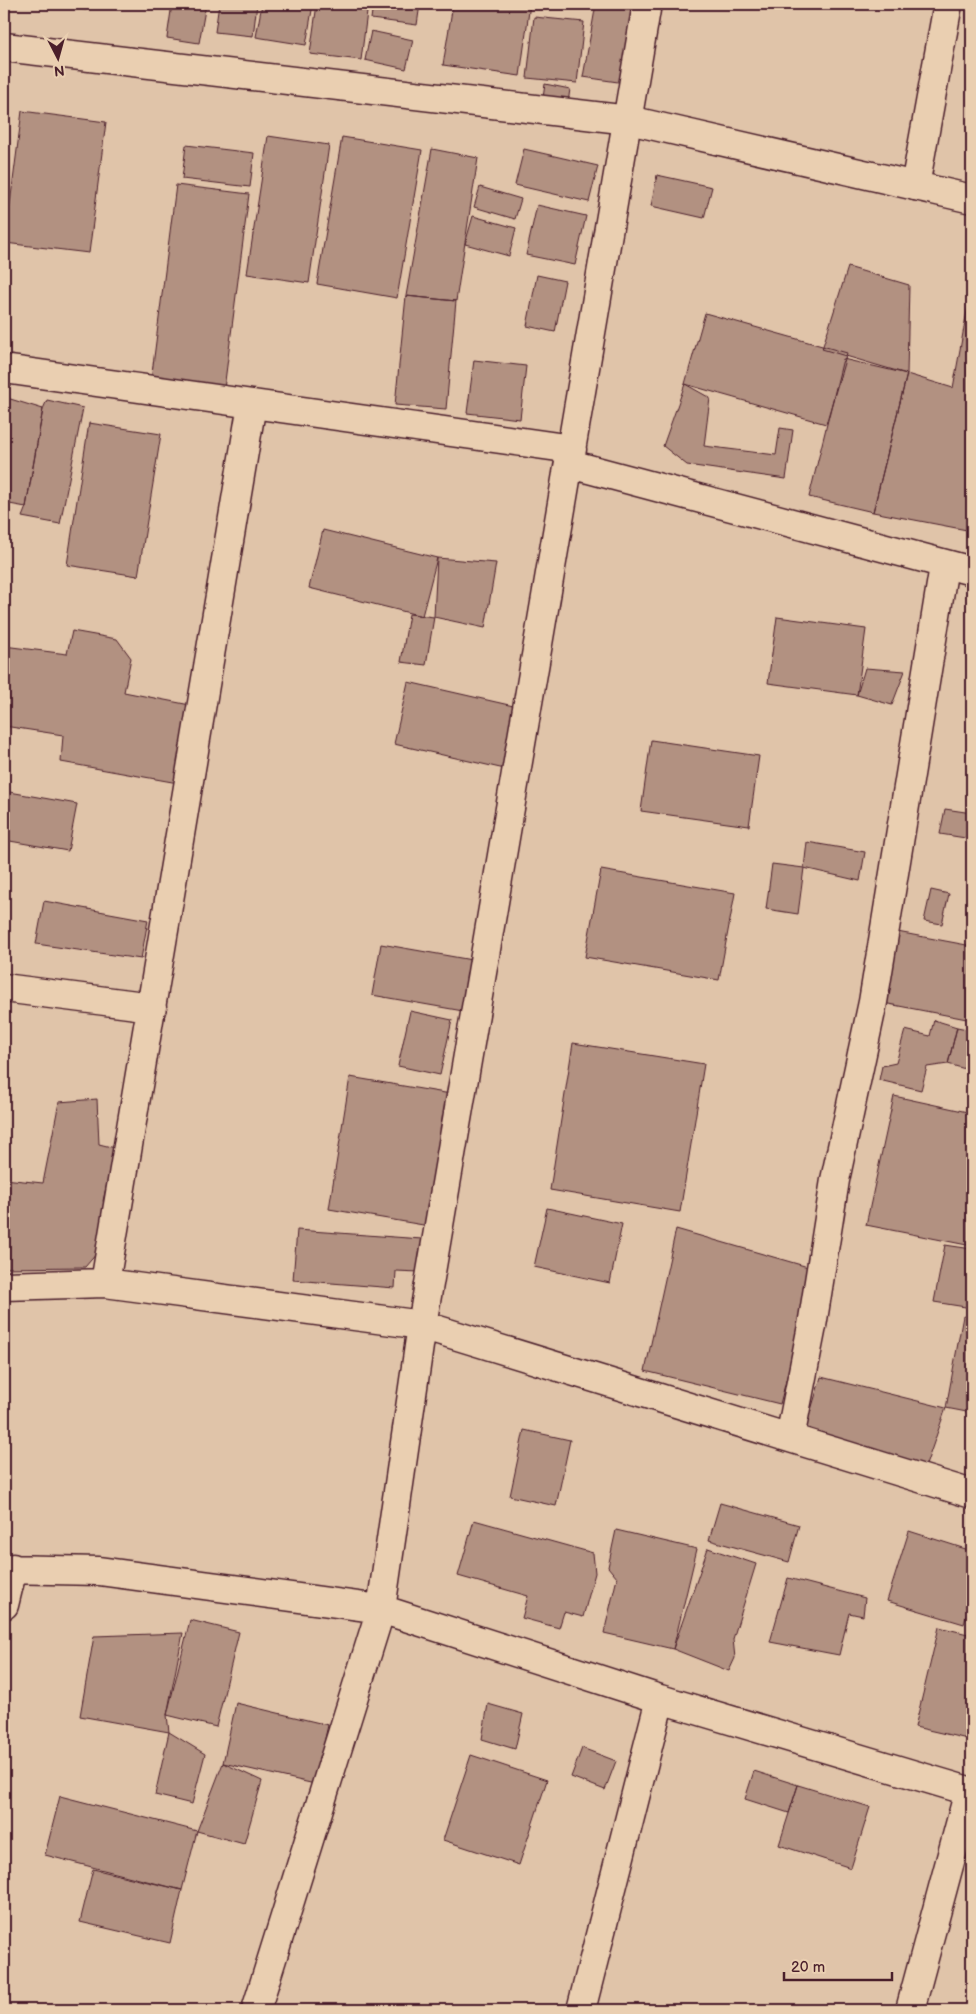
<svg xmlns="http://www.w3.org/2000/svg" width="976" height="2014" font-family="'Balsamiq Sans',sans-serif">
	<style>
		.building { fill: #b29181; stroke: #4a1f2b }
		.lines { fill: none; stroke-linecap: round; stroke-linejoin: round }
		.street-casing { stroke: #4a1f2b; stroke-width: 31 }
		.secondary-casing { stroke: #4a1f2b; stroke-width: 31 }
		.street { stroke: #eacfb1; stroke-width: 28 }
		.secondary { stroke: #eacfb1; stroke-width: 28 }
	</style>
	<rect width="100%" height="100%" fill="#e0c4a9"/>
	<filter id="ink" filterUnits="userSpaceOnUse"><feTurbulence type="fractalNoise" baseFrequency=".02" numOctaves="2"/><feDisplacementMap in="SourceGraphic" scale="10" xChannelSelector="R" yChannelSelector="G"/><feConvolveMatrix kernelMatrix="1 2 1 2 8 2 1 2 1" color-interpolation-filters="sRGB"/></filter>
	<g filter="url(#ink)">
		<path class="building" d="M 36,4 L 87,4 L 86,10 Z
			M 172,4 L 206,4 L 199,43 L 167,38 Z
			M 219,4 L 257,4 L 253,36 L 215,32 Z
			M 262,4 L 313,4 L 306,45 L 256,37 Z
			M 317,4 L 368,4 L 361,60 L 310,54 Z
			M 373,4 L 420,4 L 417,25 L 371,19 Z
			M 453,4 L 530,4 L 520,76 L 443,65 Z
			M 596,4 L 645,4 L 632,84 L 583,77 Z
			M 534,17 L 584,22 L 577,83 L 527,78 Z
			M 371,31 L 413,40 L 406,69 L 365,60 Z
			M 545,84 L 570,89 L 568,103 L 543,98 Z
			M 22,111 L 106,122 L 89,253 L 5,243 Z
			M 268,136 L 329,145 L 309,283 L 247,274 Z
			M 342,137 L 422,150 L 397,298 L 317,284 Z
			M 186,145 L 254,153 L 250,187 L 182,179 Z
			M 432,149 L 478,158 L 456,301 L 406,296 Z
			M 524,149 L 598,166 L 589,202 L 515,185 Z
			M 657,175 L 712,187 L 704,218 L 651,206 Z
			M 176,185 L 249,194 L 224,389 L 151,381 Z
			M 480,187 L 521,199 L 515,219 L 474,207 Z
			M 537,205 L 586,216 L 575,265 L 526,255 Z
			M 473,216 L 516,228 L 509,256 L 465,244 Z
			M 848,267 L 909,285 L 907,374 L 822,349 Z
			M 537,275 L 565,281 L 555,332 L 527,326 Z
			M 406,296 L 456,301 L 446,409 L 395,405 Z
			M 969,300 L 972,301 L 972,531 L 873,512 L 907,374 L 953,388 Z
			M 705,313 L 847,353 L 826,424 L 685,384 Z
			M 843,359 L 907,374 L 873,512 L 809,497 Z
			M 474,360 L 526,366 L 520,419 L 467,413 Z
			M 685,384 L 710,398 L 704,446 L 776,455 L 780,428 L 793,430 L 786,479 L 687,465 L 663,446 Z
			M 7,398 L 43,409 L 26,507 L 4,503 L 4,408 Z
			M 47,400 L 83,408 L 60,524 L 22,517 L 26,507 L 43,409 Z
			M 89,423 L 161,434 L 138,576 L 67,565 Z
			M 323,530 L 437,558 L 422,616 L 309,588 Z
			M 437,558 L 496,563 L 485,628 L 434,617 Z
			M 409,614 L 434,617 L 426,665 L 401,662 Z
			M 777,617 L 866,629 L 857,695 L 768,683 Z
			M 72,631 L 117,639 L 131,658 L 124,692 L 190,705 L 189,785 L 61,762 L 63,735 L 4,726 L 4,646 L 67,654 Z
			M 865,668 L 905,671 L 892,705 L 857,695 Z
			M 408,682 L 531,710 L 518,772 L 394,744 Z
			M 651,740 L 759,756 L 749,826 L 641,811 Z
			M 4,791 L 77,804 L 68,851 L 4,840 Z
			M 945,809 L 972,813 L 972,839 L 940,834 Z
			M 807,842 L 865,852 L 860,881 L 804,868 Z
			M 772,864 L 804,868 L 798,914 L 766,909 Z
			M 601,870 L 735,893 L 719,980 L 585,957 Z
			M 931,890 L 949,894 L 942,924 L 924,921 Z
			M 44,901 L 148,920 L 141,959 L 36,944 Z
			M 892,931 L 972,946 L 972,1020 L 878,1002 Z
			M 381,944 L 489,963 L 480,1014 L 372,995 Z
			M 410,1011 L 452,1020 L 440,1075 L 398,1066 Z
			M 934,1020 L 957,1027 L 948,1064 L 927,1067 L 921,1090 L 879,1080 L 882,1066 L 896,1063 L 905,1030 L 930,1036 Z
			M 957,1027 L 972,1030 L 972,1071 L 948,1064 Z
			M 573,1043 L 704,1064 L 680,1212 L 550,1190 Z
			M 350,1077 L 457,1095 L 435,1227 L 329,1209 Z
			M 894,1096 L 972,1113 L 972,1246 L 866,1225 Z
			M 97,1099 L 99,1144 L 115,1148 L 103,1201 L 110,1214 L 104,1245 L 85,1267 L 4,1268 L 4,1179 L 43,1183 L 59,1102 Z
			M 547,1208 L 622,1224 L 610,1283 L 534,1267 Z
			M 676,1229 L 815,1269 L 780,1404 L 645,1371 Z
			M 297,1230 L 422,1239 L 419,1272 L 396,1271 L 395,1288 L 293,1280 Z
			M 945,1245 L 972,1249 L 972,1308 L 934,1302 Z
			M 963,1316 L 972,1317 L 972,1413 L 946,1408 Z
			M 821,1377 L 946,1408 L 925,1468 L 804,1433 Z
			M 524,1430 L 570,1440 L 556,1506 L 510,1496 Z
			M 720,1503 L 799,1525 L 789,1562 L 709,1540 Z
			M 474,1520 L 593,1553 L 595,1573 L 583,1617 L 564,1612 L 559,1628 L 522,1618 L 528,1596 L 458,1576 Z
			M 616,1530 L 697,1549 L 673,1649 L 604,1633 L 617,1578 L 608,1567 Z
			M 909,1531 L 972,1551 L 972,1597 L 964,1624 L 887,1601 Z
			M 708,1548 L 756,1564 L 733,1639 L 735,1658 L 729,1671 L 673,1649 Z
			M 788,1578 L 865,1598 L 863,1616 L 849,1613 L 839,1655 L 770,1642 Z
			M 190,1620 L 239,1632 L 216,1727 L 167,1715 Z
			M 939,1627 L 972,1635 L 972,1740 L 915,1727 Z
			M 183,1633 L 167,1715 L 169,1732 L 80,1716 L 94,1636 Z
			M 236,1703 L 328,1725 L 315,1784 L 223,1763 Z
			M 488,1704 L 523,1714 L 515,1749 L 482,1739 Z
			M 169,1732 L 205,1754 L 192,1804 L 155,1795 Z
			M 582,1748 L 616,1761 L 605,1790 L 571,1777 Z
			M 471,1755 L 547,1780 L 519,1865 L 443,1840 Z
			M 223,1763 L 262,1781 L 244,1844 L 197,1831 Z
			M 754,1771 L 798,1785 L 789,1813 L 745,1799 Z
			M 798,1785 L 870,1807 L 851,1868 L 779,1845 Z
			M 60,1796 L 197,1831 L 182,1890 L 45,1855 Z
			M 93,1869 L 182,1890 L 170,1943 L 80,1922 Z"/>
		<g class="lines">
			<defs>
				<path id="street" d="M 915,186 L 948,4
					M 4,369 L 572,449
					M 570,464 L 972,571
					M 4,988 L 152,1007
					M 105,1283 L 252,404
					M 4,1286 L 105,1283 L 422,1325 L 972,1494
					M 790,1438 L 812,1326 L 835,1180 L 873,1002 L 944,566
					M 4,1569 L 99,1571 L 381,1609 L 660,1699 L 972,1792
					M 4,1605 L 13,1568
					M 256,2010 L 381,1609 L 422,1325 L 647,4
					M 581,2010 L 660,1699
					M 910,2010 L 969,1791"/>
				<path id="secondary" d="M 4,47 L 629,120 L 972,199"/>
			</defs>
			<use href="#street" class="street-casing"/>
			<use href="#secondary" class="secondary-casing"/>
			<use href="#street" class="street"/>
			<use href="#secondary" class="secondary"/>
		</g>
	</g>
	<rect width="976" height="2014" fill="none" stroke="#eacfb1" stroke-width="20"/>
	<rect x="10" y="10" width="956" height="1994" fill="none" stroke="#4a1f2b" stroke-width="2" filter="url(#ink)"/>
	<g transform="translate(58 58) rotate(174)" stroke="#eacfb1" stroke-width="4" paint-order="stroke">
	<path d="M0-4L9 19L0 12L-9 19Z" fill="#4a1f2b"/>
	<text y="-8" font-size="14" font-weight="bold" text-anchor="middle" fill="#4a1f2b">N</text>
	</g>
	<path d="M784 1972v8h108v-8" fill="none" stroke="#4a1f2b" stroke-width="2.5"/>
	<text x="791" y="1972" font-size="15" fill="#4a1f2b" stroke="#eacfb1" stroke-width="4" paint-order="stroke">20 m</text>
</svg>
